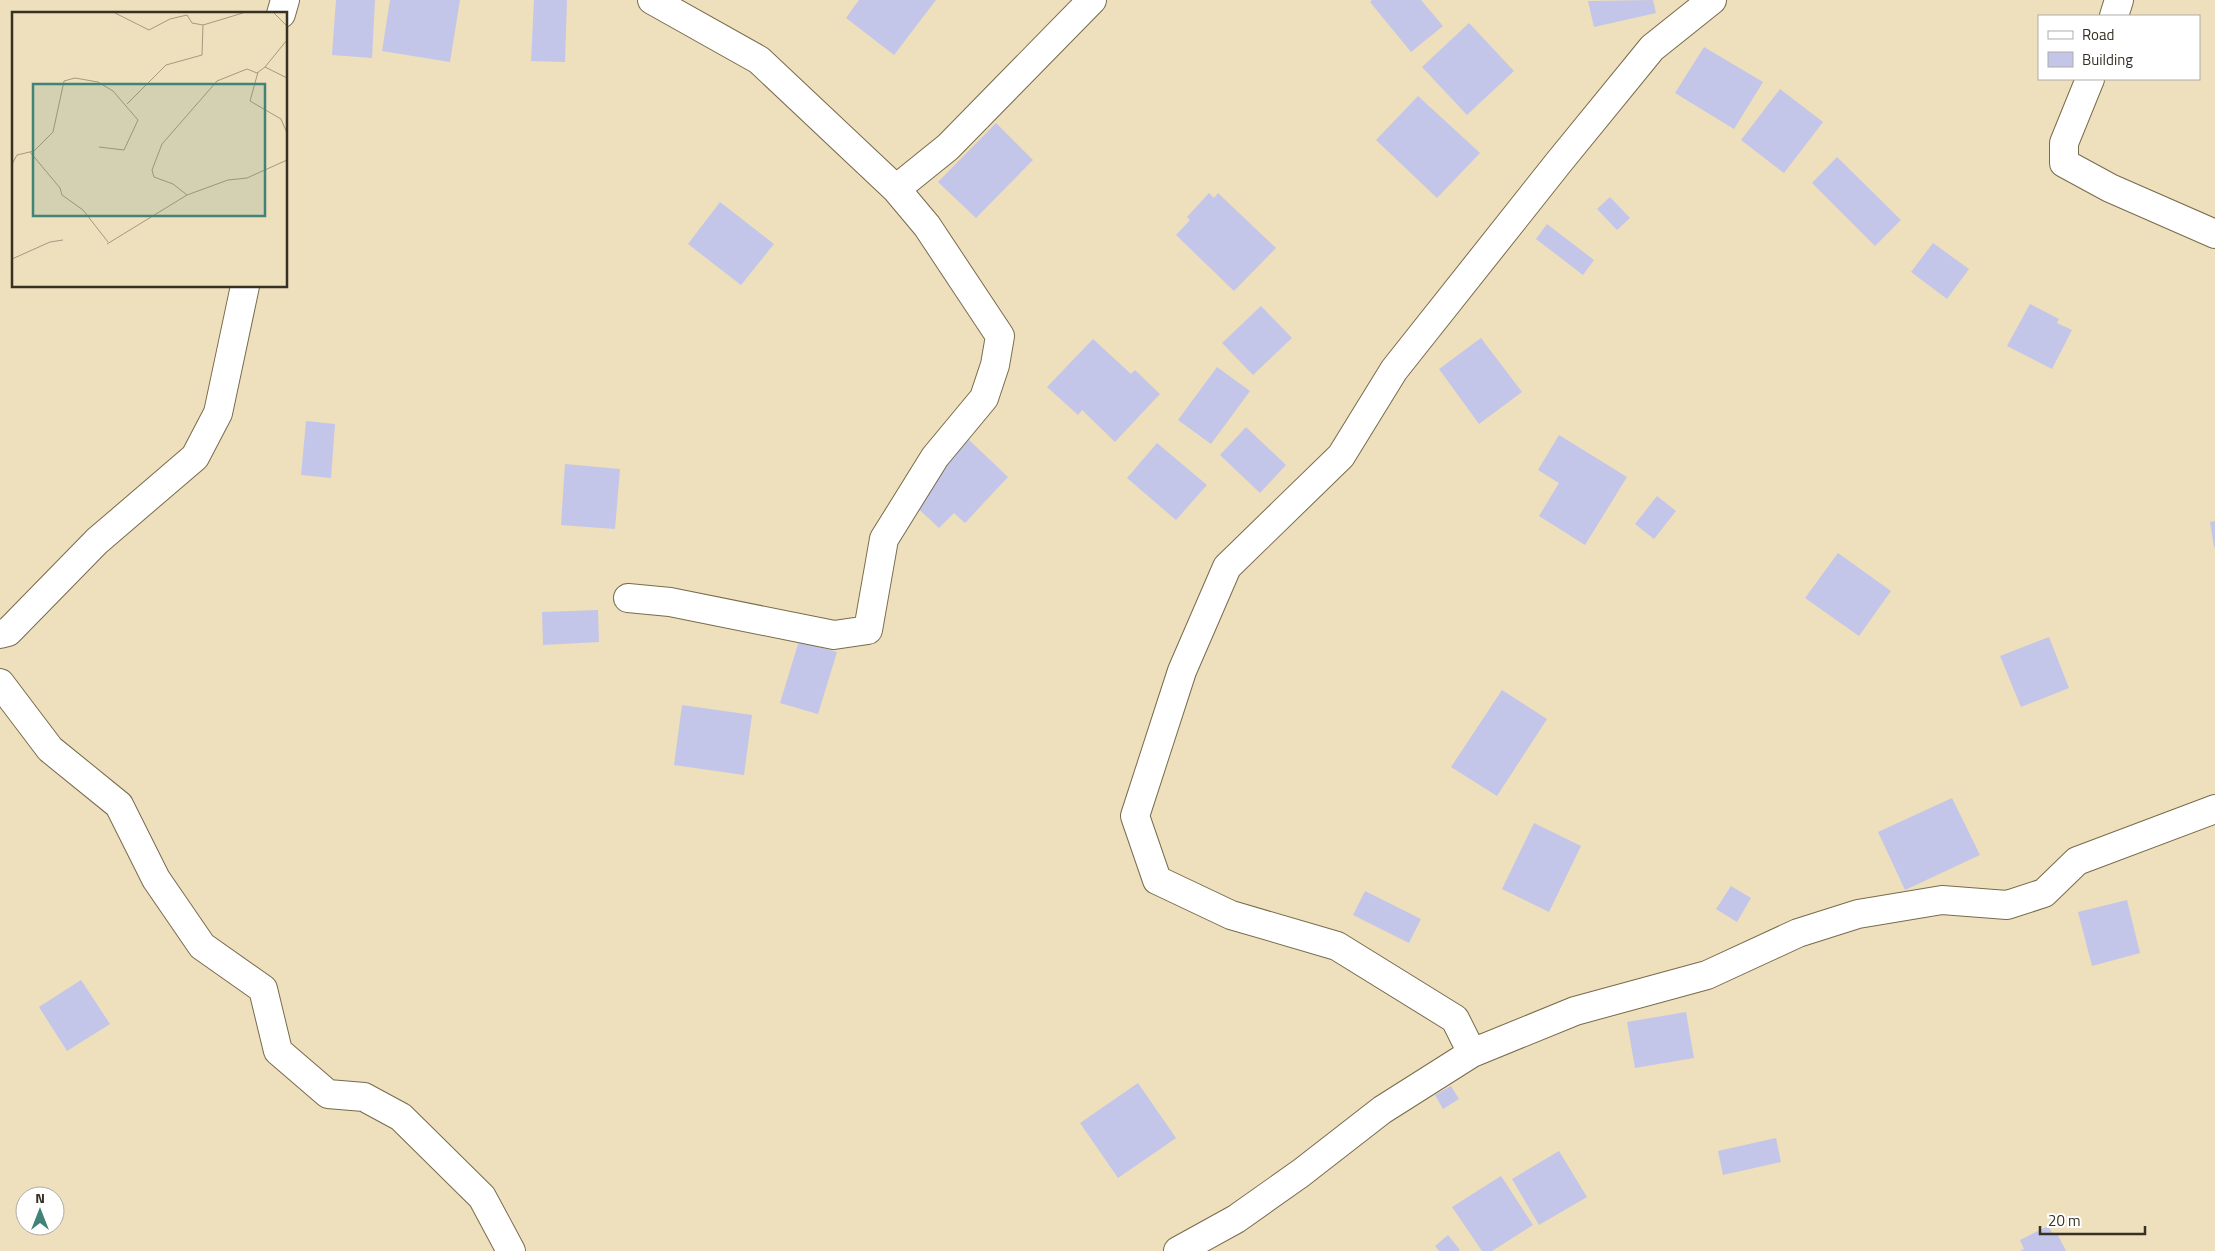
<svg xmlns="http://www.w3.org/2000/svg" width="2215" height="1251" font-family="'Titillium Web',sans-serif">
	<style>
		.building { fill: #c3c6e8 }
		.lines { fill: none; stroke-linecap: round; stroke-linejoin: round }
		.minor-casing { stroke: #786b4c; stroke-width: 30 }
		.minor { stroke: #fff; stroke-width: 28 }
		.inset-road { fill: none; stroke: #a59980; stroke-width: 1 }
		.view { fill: #418477; fill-opacity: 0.15; stroke: #418477; stroke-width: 2.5 }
		.inset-edge { fill: none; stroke: #373124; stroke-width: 2.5 }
	</style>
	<rect width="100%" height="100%" fill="#eedfbd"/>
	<path class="building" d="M 336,0 L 375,0 L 372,58 L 332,55 Z
		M 390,0 L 460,0 L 450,62 L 382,51 Z
		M 534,0 L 567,0 L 565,62 L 531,61 Z
		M 859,0 L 936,0 L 894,55 L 846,18 Z
		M 1372,0 L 1421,0 L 1443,26 L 1411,52 L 1370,2 Z
		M 1653,0 L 1656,13 L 1594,27 L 1588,1 Z
		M 1469,23 L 1514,71 L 1467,115 L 1422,67 Z
		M 1704,47 L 1763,82 L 1734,129 L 1675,93 Z
		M 1780,89 L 1823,122 L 1784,173 L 1741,140 Z
		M 1418,96 L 1480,153 L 1437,198 L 1376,140 Z
		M 996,123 L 1033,160 L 976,218 L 938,182 Z
		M 1837,157 L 1901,220 L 1875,246 L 1812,183 Z
		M 1209,193 L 1214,198 L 1218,193 L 1276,248 L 1234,291 L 1176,235 L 1190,220 L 1187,217 Z
		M 1610,197 L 1630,218 L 1617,230 L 1597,209 Z
		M 720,202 L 774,244 L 741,285 L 688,244 Z
		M 1547,224 L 1594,260 L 1583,275 L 1536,239 Z
		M 1933,243 L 1969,269 L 1947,299 L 1911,272 Z
		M 2030,304 L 2059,319 L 2057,323 L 2072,330 L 2052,369 L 2007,346 Z
		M 1261,306 L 1292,338 L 1253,375 L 1222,343 Z
		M 1481,338 L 1522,392 L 1479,424 L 1439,369 Z
		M 1093,339 L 1131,374 L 1135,370 L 1160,394 L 1115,442 L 1082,410 L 1078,415 L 1047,387 Z
		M 1217,367 L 1250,391 L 1211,444 L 1178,420 Z
		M 306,421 L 335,424 L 331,478 L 301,475 Z
		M 1246,427 L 1286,465 L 1260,493 L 1220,455 Z
		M 1559,435 L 1627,477 L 1585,545 L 1539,516 L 1559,483 L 1538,470 Z
		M 968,439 L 1008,477 L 965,523 L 954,513 L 939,528 L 910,501 Z
		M 1157,443 L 1207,485 L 1176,520 L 1127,478 Z
		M 565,464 L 620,469 L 615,529 L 561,525 Z
		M 1657,496 L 1676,511 L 1654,539 L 1635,524 Z
		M 2215,521 L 2215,547 L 2214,547 L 2210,522 Z
		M 1838,553 L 1891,591 L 1859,636 L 1805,598 Z
		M 598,610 L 599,642 L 543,645 L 542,612 Z
		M 2049,637 L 2069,688 L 2021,707 L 2000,656 Z
		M 799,641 L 837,652 L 818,714 L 780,703 Z
		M 1502,690 L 1547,719 L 1497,796 L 1451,767 Z
		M 682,705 L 752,715 L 744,775 L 674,765 Z
		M 1952,798 L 1980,855 L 1905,890 L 1878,832 Z
		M 1534,823 L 1581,846 L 1549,912 L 1502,889 Z
		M 1731,886 L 1751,898 L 1737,922 L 1716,909 Z
		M 1365,891 L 1421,919 L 1409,943 L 1353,915 Z
		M 2127,900 L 2140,953 L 2092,966 L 2078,912 Z
		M 81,980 L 110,1024 L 67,1051 L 39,1007 Z
		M 1686,1012 L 1694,1058 L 1635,1068 L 1627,1022 Z
		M 1138,1083 L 1176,1138 L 1118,1178 L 1080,1123 Z
		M 1451,1086 L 1459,1099 L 1443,1109 L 1435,1095 Z
		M 1776,1138 L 1781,1162 L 1723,1175 L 1718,1151 Z
		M 1559,1151 L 1587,1197 L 1539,1225 L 1512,1179 Z
		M 1501,1176 L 1533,1225 L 1492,1251 L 1482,1251 L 1452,1207 Z
		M 2048,1226 L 2053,1234 L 2057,1233 L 2066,1251 L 2020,1251 L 2024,1249 L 2020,1240 Z
		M 1448,1235 L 1460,1250 L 1458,1251 L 1439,1251 L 1435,1246 Z"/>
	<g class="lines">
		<defs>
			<path id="minor" d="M 281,14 L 285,0
				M 2114,16 L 2119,0
				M 2090,79 L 2064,143 L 2064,163 L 2110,188 L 2215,234
				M 896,189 L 948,147 L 1092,0
				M 628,598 L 670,602 L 834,635 L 868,630 L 884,539 L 935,457 L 984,398 L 995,365 L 1000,336 L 927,226 L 896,189 L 759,60 L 652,0
				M 0,634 L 8,632 L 97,541 L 195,457 L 218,413 L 245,286
				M 0,683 L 50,749 L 119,805 L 156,879 L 202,946 L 263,989 L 278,1051 L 328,1094 L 364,1097 L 401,1117 L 482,1197 L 511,1251
				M 1472,1053 L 1455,1019 L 1337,946 L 1231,915 L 1157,880 L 1135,816 L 1182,671 L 1227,567 L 1341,456 L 1394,370 L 1559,162 L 1652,48 L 1712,0
				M 1178,1251 L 1236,1219 L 1301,1173 L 1382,1110 L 1472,1053 L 1575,1011 L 1707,975 L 1798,933 L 1858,914 L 1942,900 L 2007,905 L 2044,893 L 2077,861 L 2215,809"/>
		</defs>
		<use href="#minor" class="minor-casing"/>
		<use href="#minor" class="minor"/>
	</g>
	<g transform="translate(12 12)">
		<rect width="275" height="275" fill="#eedfbd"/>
		<path class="inset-road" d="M 103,1 L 137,18 L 158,7 L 175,3 L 180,11 L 191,13 L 231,1M 262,1 L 275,14M 275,28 L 253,55 L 275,66M 246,60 L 238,89 L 269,107 L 275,121M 115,92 L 154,53 L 190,43 L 191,13M 18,140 L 48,176 L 50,183 L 71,198 L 96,230M 0,152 L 5,143 L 22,139 L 41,120 L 52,69 L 63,66 L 86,70 L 101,79 L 126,108 L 112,138 L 87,135M 175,183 L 161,172 L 142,165 L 140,158 L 150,132 L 205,69 L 235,57 L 245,61 L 253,55M 95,232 L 175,183 L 216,168 L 235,166 L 275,148M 0,247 L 38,230 L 51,228"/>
		<path class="view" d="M 21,72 L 253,72 L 253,204 L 21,204 Z"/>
		<rect width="275" height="275" class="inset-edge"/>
	</g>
	<rect x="2038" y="15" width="162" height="65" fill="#ffffff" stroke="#afada7"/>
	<rect x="2048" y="31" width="25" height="8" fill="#ffffff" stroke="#afada7"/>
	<text x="2082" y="40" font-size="15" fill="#373124">Road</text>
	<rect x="2048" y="52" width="25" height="15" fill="#c3c6e8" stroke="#afada7"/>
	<text x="2082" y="65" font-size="15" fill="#373124">Building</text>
	<g transform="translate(40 1211)"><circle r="24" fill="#ffffff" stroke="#afada7"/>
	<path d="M0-4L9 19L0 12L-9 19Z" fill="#418477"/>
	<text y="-8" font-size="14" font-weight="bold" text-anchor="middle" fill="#373124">N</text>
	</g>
	<path d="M2040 1226v8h105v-8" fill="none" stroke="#373124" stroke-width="2.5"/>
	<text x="2048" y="1226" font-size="15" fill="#373124" stroke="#ffffff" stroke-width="4" paint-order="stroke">20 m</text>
</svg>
